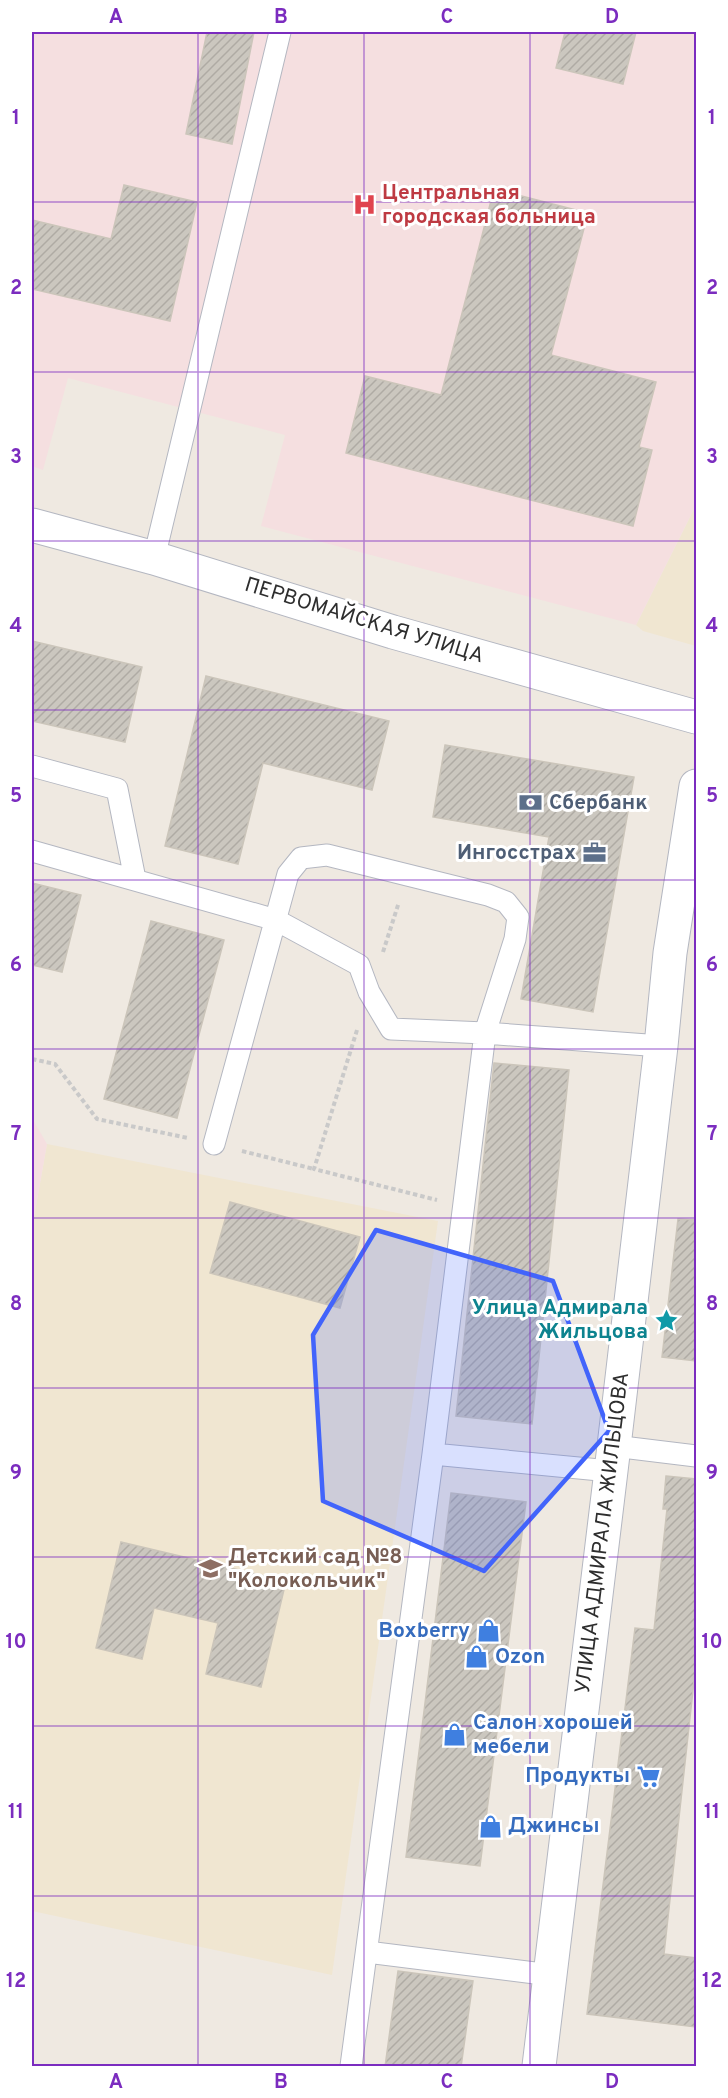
<svg xmlns="http://www.w3.org/2000/svg" width="728" height="2098" font-family="Overpass,sans-serif">
	<style>
		.education { fill: #f0e6d1 }
		.medical { fill: #f5dfe0 }
		.building { fill: url(#building-hatch); stroke: #cbc5ba; stroke-width: 1.5 }
		.lines { fill: none; stroke-linecap: round; stroke-linejoin: round }
		.lane-casing { stroke: #b4b7c1; stroke-width: 23 }
		.street-casing { stroke: #b4b7c1; stroke-width: 35 }
		.secondary-casing { stroke: #b4b7c1; stroke-width: 35 }
		.path { stroke: #c9c9c9; stroke-width: 4; stroke-dasharray: 4.5 3; stroke-linecap: butt }
		.lane { stroke: #fff; stroke-width: 21 }
		.street { stroke: #fff; stroke-width: 33 }
		.secondary { stroke: #fff; stroke-width: 33 }
		.marked { fill: #4264fb; fill-opacity: 0.2; stroke: #4264fb; stroke-width: 4.5; stroke-linejoin: round }
		.grid { fill: none; stroke: #7b2cbf; stroke-width: 1.5; stroke-opacity: 0.55 }
		.labels { text-anchor: middle; dominant-baseline: central; stroke-width: 6; stroke-linejoin: round; paint-order: stroke }
		.health-label { font-size: 21px; font-weight: bold; fill: #be3a42; stroke: #fff; text-anchor: start }
		.street-label { font-size: 21px; fill: #2e2e2e; stroke: #fff }
		.service-label { font-size: 21px; font-weight: bold; fill: #4e5e75; stroke: #fff; text-anchor: start }
		.culture-label { font-size: 21px; font-weight: bold; fill: #0d838f; stroke: #fff; text-anchor: end }
		.education-label { font-size: 21px; font-weight: bold; fill: #785e54; stroke: #fff; text-anchor: start }
		.shop-label { font-size: 21px; font-weight: bold; fill: #366cbe; stroke: #fff; text-anchor: start }
		.neatline { fill: none; stroke: #7b2cbf; stroke-width: 2 }
		.grid-label { font-size: 20px; text-anchor: middle; font-weight: bold; fill: #7b2cbf }
	</style>
	<defs>
		<pattern id="building-hatch" width="6" height="6" patternUnits="userSpaceOnUse" patternTransform="scale(1.5)"><rect width="6" height="6" fill="#cbc7bf"/><path d="M-1 1l2-2M0 6l6-6M5 7l2-2" fill="none" stroke="#afaba4"/></pattern>
	</defs>
	<rect width="100%" height="100%" fill="#efe9e1"/>
	<path class="education" d="M 696,505 L 696,646 L 643,631 L 636,625 Z
		M 47,1144 L 438,1221 L 332,1975 L 32,1911 L 32,1228 Z"/>
	<path class="medical" d="M 32,32 L 696,32 L 696,505 L 636,625 L 261,526 L 285,435 L 68,378 L 43,470 L 32,466 Z
		M 32,1118 L 47,1144 L 32,1228 Z"/>
	<path class="building" d="M 207,32 L 254,32 L 232,144 L 186,134 Z
		M 565,32 L 636,32 L 623,84 L 556,68 Z
		M 124,185 L 197,202 L 170,321 L 32,289 L 32,220 L 111,239 Z
		M 494,189 L 588,213 L 551,355 L 656,382 L 639,447 L 652,450 L 633,526 L 346,453 L 365,376 L 441,395 Z
		M 32,641 L 142,667 L 125,742 L 32,721 Z
		M 206,676 L 389,721 L 372,790 L 263,763 L 238,864 L 165,846 Z
		M 445,745 L 634,777 L 593,1012 L 521,999 L 549,837 L 433,817 Z
		M 32,883 L 81,895 L 62,972 L 32,965 Z
		M 151,921 L 224,940 L 177,1118 L 104,1099 Z
		M 494,1063 L 569,1070 L 532,1424 L 456,1416 Z
		M 230,1202 L 360,1237 L 340,1308 L 210,1273 Z
		M 678,1219 L 696,1220 L 696,1361 L 662,1357 Z
		M 666,1476 L 696,1479 L 696,1663 L 664,1954 L 696,1958 L 696,2027 L 587,2014 L 635,1628 L 654,1630 L 667,1509 L 663,1509 Z
		M 451,1493 L 526,1502 L 480,1866 L 406,1857 Z
		M 121,1542 L 286,1581 L 261,1687 L 206,1674 L 218,1623 L 154,1608 L 142,1659 L 96,1648 Z
		M 398,1971 L 473,1981 L 461,2067 L 385,2067 Z"/>
	<g class="lines">
		<defs>
			<path id="lane" d="M 154,558 L 280,32
				M 32,766 L 117,789 L 135,879
				M 32,851 L 276,920 L 359,965 L 369,992 L 391,1029 L 485,1033 L 433,1454 L 351,2066
				M 214,1144 L 288,874 L 301,858 L 327,855 L 488,895 L 506,902 L 518,917 L 515,939 L 485,1033 L 661,1046
				M 614,1446 L 696,1456
				M 433,1454 L 610,1471
				M 367,1952 L 551,1975"/>
			<path id="street" d="M 539,2066 L 614,1446 L 661,1046 L 670,953 L 696,786"/>
			<path id="secondary" d="M 32,525 L 154,558 L 393,632 L 696,717"/>
		</defs>
		<use href="#lane" class="lane-casing"/>
		<use href="#street" class="street-casing"/>
		<use href="#secondary" class="secondary-casing"/>
		<path class="path" d="M 383,952 L 399,902
			M 357,1030 L 314,1169 L 437,1200
			M 32,1059 L 55,1064 L 97,1119 L 188,1138
			M 242,1151 L 314,1169"/>
		<use href="#lane" class="lane"/>
		<use href="#street" class="street"/>
		<use href="#secondary" class="secondary"/>
	</g>
	<path class="marked" d="M 376,1230 L 553,1281 L 609,1431 L 484,1571 L 323,1501 L 313,1335 Z"/>
	<path class="grid" d="M 198,32 L 198,2066M 364,32 L 364,2066M 530,32 L 530,2066M 32,202 L 696,202M 32,372 L 696,372M 32,541 L 696,541M 32,710 L 696,710M 32,880 L 696,880M 32,1049 L 696,1049M 32,1218 L 696,1218M 32,1388 L 696,1388M 32,1557 L 696,1557M 32,1726 L 696,1726M 32,1896 L 696,1896"/>
	<defs>
		<symbol id="hospital-bare" viewBox="-9 -9 18 18"><path d="M-5-5h3v3.5h4V-5h3V5h-3V1.5h-4V5h-3Z" fill="#e0444e" stroke="#fff" stroke-width="2.5" paint-order="stroke"/></symbol>
		<symbol id="bank-bare" viewBox="-9 -9 18 18"><path d="M-6-4H6V4H-6ZM0-2.3a2.3 2.3 0 1 0 0 4.6a2.3 2.3 0 1 0 0-4.6Z" fill="#5c6f8a" stroke="#fff" stroke-width="2.5" paint-order="stroke"/></symbol>
		<symbol id="office-bare" viewBox="-9 -9 18 18"><path d="M-6-3h4V-5.5h4V-3h4V5H-6ZM-1-4.5V-3h2v-1.5ZM-6 0V1H6V0Z" fill="#5c6f8a" stroke="#fff" stroke-width="2.5" paint-order="stroke"/></symbol>
		<symbol id="sight-bare" viewBox="-9 -9 18 18"><path d="M0-6L1.8-2.2L6-1.7L2.9 1.2L3.7 5.4L0 3.3L-3.7 5.4L-2.9 1.2L-6-1.7L-1.8-2.2Z" fill="#0f9aa8" stroke="#fff" stroke-width="2.5" paint-order="stroke"/></symbol>
		<symbol id="school-bare" viewBox="-9 -9 18 18"><path d="M0-5L7-2L0 1L-7-2ZM-4 1L0 2.5L4 1V4Q0 6-4 4Z" fill="#8d6e63" stroke="#fff" stroke-width="2.5" paint-order="stroke"/></symbol>
		<symbol id="shop-bare" viewBox="-9 -9 18 18"><path d="M-5-2.5h2.3a2.7 3.5 0 0 1 5.4 0H5L5.5 6h-11ZM-1.5-2.5h3a1.5 2.3 0 0 0-3 0Z" fill="#3f7fe0" stroke="#fff" stroke-width="2.5" paint-order="stroke"/></symbol>
		<symbol id="supermarket-bare" viewBox="-9 -9 18 18"><path d="M-6-5.5h2.5l.6 2H6L4.5 2H-2.5L-4.4-4H-6ZM-1.5 3.2a1.3 1.3 0 1 0 .1 0ZM3 3.2a1.3 1.3 0 1 0 .1 0Z" fill="#3f7fe0" stroke="#fff" stroke-width="2.5" paint-order="stroke"/></symbol>
	</defs>
	<g fill-rule="evenodd">
		<use href="#hospital-bare" x="348" y="188" width="33" height="33"/>
		<use href="#bank-bare" x="514" y="786" width="33" height="33"/>
		<use href="#office-bare" x="578" y="836" width="33" height="33"/>
		<use href="#sight-bare" x="650" y="1304" width="33" height="33"/>
		<use href="#school-bare" x="194" y="1552" width="33" height="33"/>
		<use href="#shop-bare" x="472" y="1614" width="33" height="33"/>
		<use href="#shop-bare" x="460" y="1640" width="33" height="33"/>
		<use href="#shop-bare" x="438" y="1718" width="33" height="33"/>
		<use href="#supermarket-bare" x="632" y="1760" width="33" height="33"/>
		<use href="#shop-bare" x="474" y="1810" width="33" height="33"/>
	</g>
	<g class="labels">
		<g class="health-label">
			<text x="382" y="193">Центральная<tspan x="382" dy="24">городская больница</tspan></text>
		</g>
		<g class="street-label">
			<text transform="translate(364 621) rotate(17)">ПЕРВОМАЙСКАЯ УЛИЦА</text>
			<text transform="translate(603 1533) rotate(-83)">УЛИЦА АДМИРАЛА ЖИЛЬЦОВА</text>
		</g>
		<g class="service-label">
			<text x="549" y="803">Сбербанк</text>
			<text x="576" y="853" text-anchor="end">Ингосстрах</text>
		</g>
		<g class="culture-label">
			<text x="648" y="1308">Улица Адмирала<tspan x="648" dy="24">Жильцова</tspan></text>
		</g>
		<g class="education-label">
			<text x="228" y="1557">Детский сад №8<tspan x="228" dy="24">"Колокольчик"</tspan></text>
		</g>
		<g class="shop-label">
			<text x="470" y="1631" text-anchor="end">Boxberry</text>
			<text x="495" y="1657">Ozon</text>
			<text x="473" y="1723">Салон хорошей<tspan x="473" dy="24">мебели</tspan></text>
			<text x="630" y="1776" text-anchor="end">Продукты</text>
			<text x="508" y="1826">Джинсы</text>
		</g>
	</g>
	<rect width="728" height="2098" fill="none" stroke="#ffffff" stroke-width="66"/>
	<rect x="33" y="33" width="662" height="2032" class="neatline"/>
	<g class="grid-label">
		<text x="116" y="23">A</text>
		<text x="281" y="23">B</text>
		<text x="447" y="23">C</text>
		<text x="612" y="23">D</text>
		<text x="16" y="124">1</text>
		<text x="712" y="124">1</text>
		<text x="16" y="294">2</text>
		<text x="712" y="294">2</text>
		<text x="16" y="463">3</text>
		<text x="712" y="463">3</text>
		<text x="16" y="632">4</text>
		<text x="712" y="632">4</text>
		<text x="16" y="802">5</text>
		<text x="712" y="802">5</text>
		<text x="16" y="971">6</text>
		<text x="712" y="971">6</text>
		<text x="16" y="1140">7</text>
		<text x="712" y="1140">7</text>
		<text x="16" y="1310">8</text>
		<text x="712" y="1310">8</text>
		<text x="16" y="1479">9</text>
		<text x="712" y="1479">9</text>
		<text x="16" y="1648">10</text>
		<text x="712" y="1648">10</text>
		<text x="16" y="1818">11</text>
		<text x="712" y="1818">11</text>
		<text x="16" y="1987">12</text>
		<text x="712" y="1987">12</text>
		<text x="116" y="2088">A</text>
		<text x="281" y="2088">B</text>
		<text x="447" y="2088">C</text>
		<text x="612" y="2088">D</text>
	</g>
</svg>
